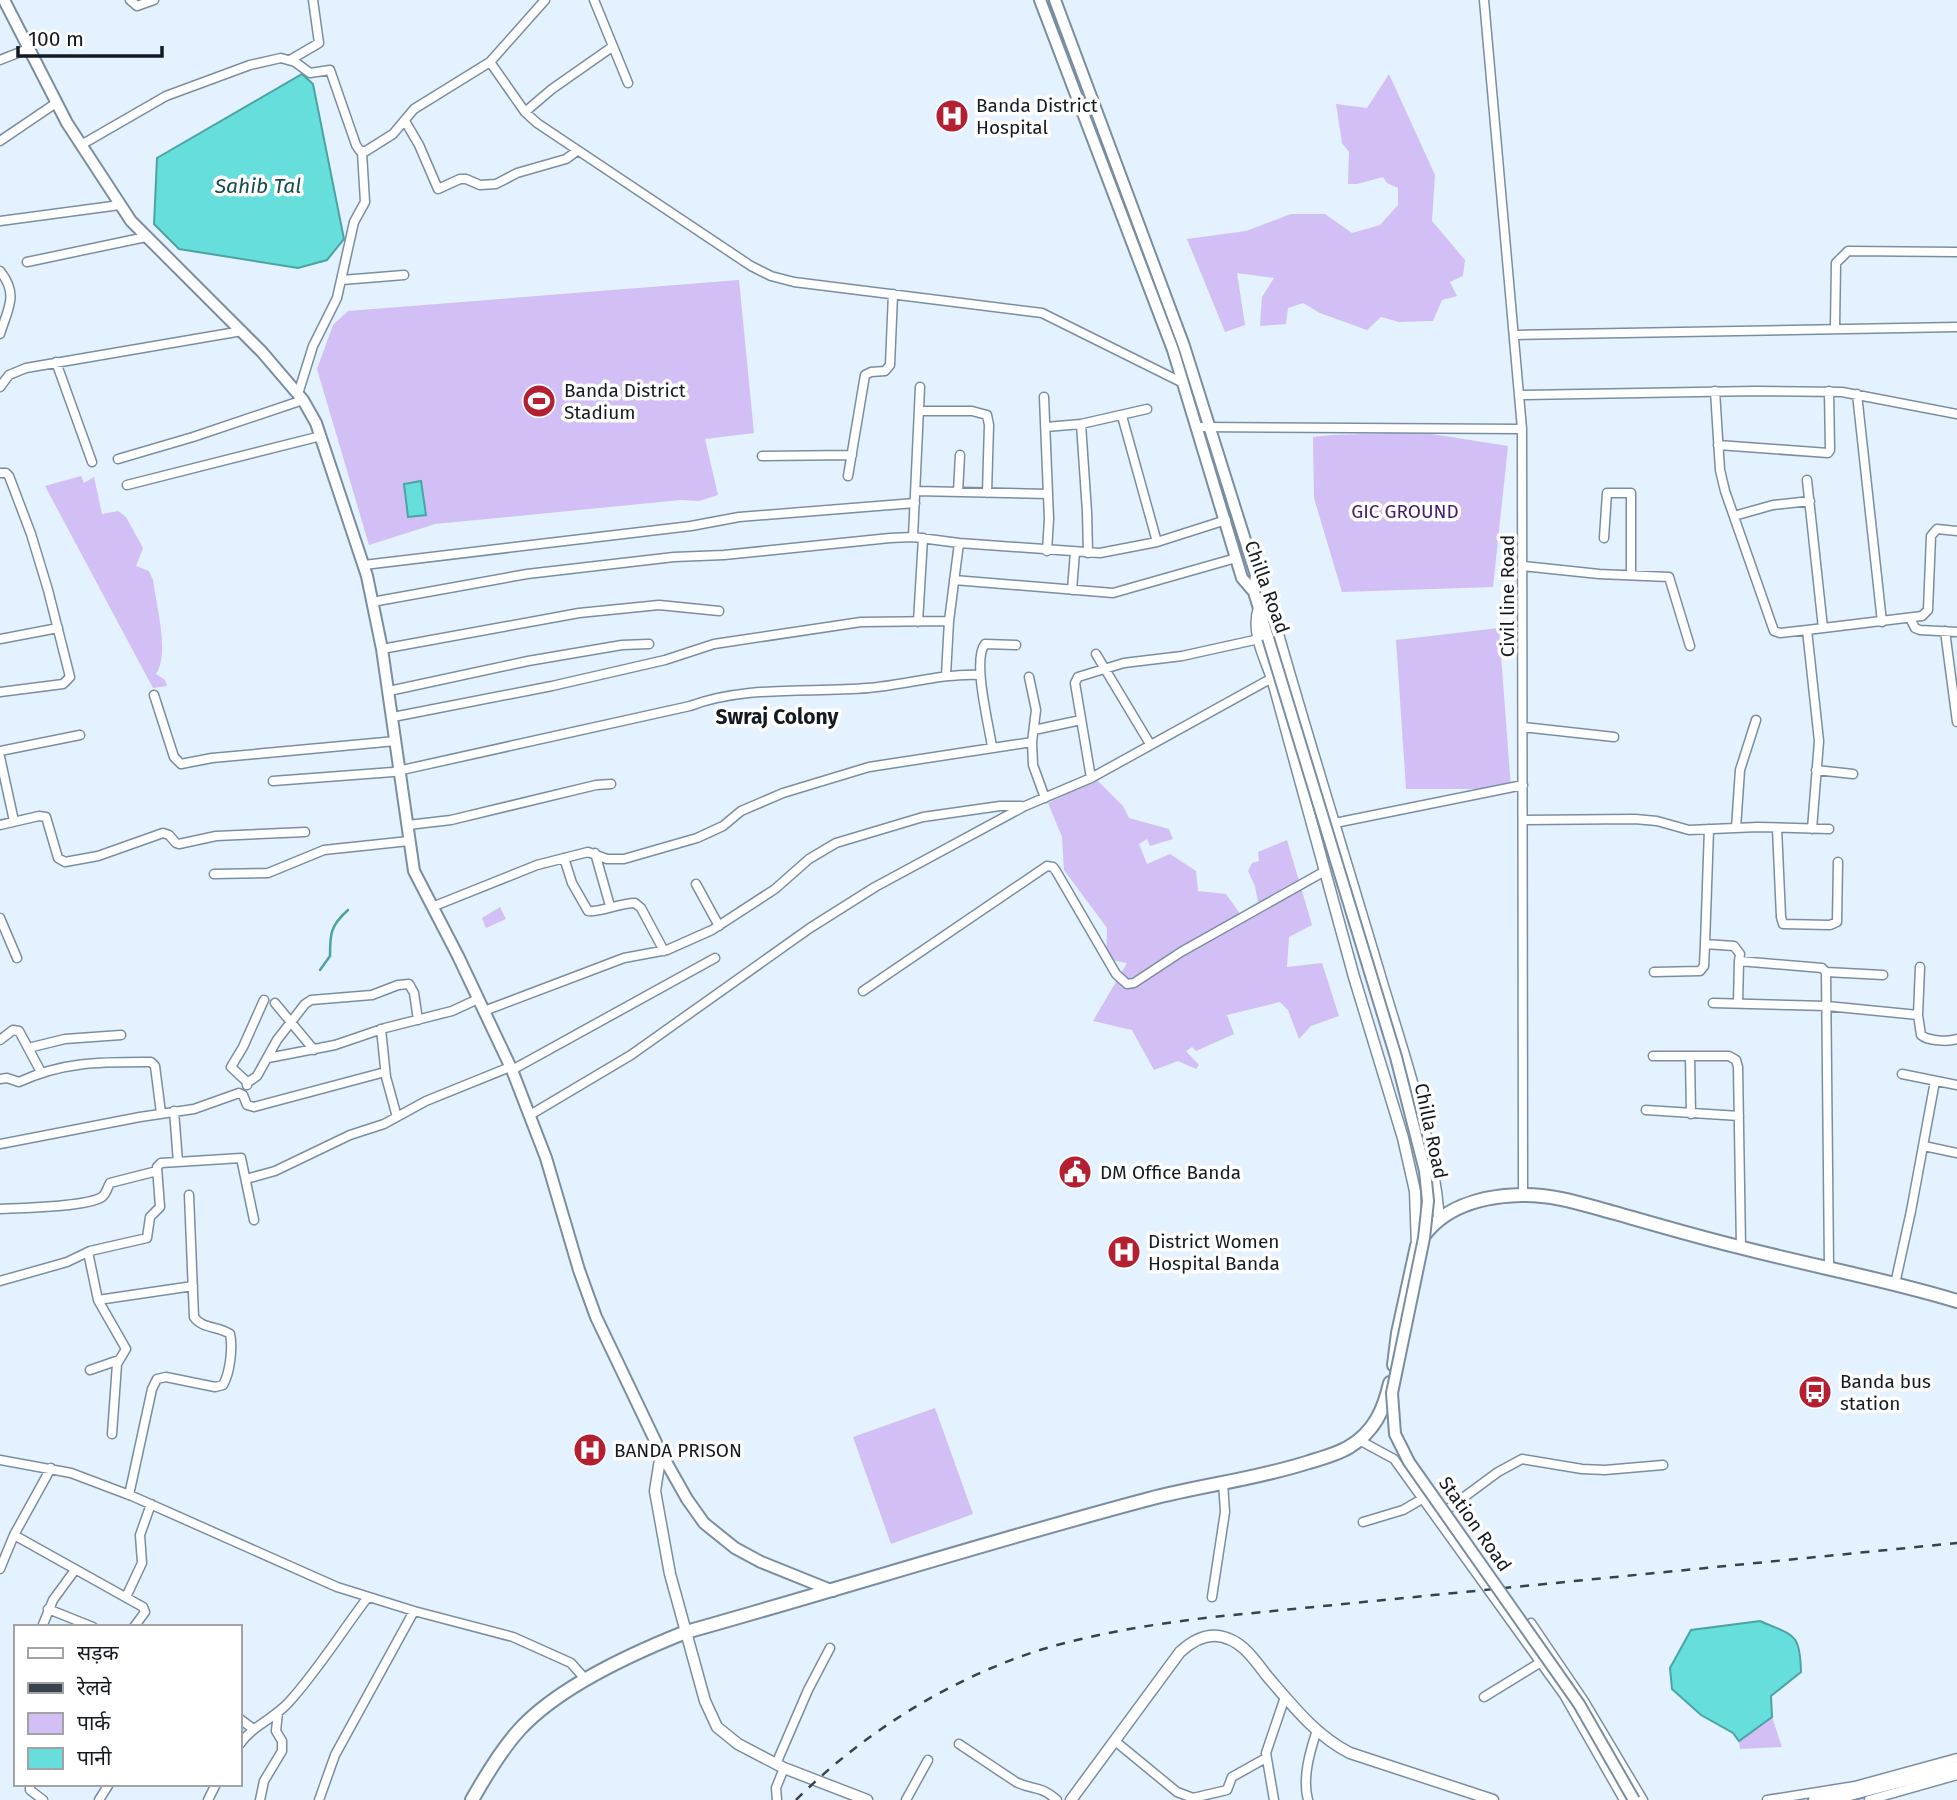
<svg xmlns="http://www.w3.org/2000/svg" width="1957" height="1800" font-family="'Fira Sans','Noto Sans Devanagari',sans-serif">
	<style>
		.green { fill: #d2bff5 }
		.water { fill: #65dedc; stroke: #4ca3a4; stroke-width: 2 }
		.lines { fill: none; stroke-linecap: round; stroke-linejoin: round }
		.stream { stroke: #4ca3a4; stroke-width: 2.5 }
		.minor-casing { stroke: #7a8ea1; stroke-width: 11 }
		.tertiary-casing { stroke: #7a8ea1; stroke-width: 13 }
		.secondary-casing { stroke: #7a8ea1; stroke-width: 14 }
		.trunk-casing { stroke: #7a8ea1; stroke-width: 16 }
		.minor { stroke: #fff; stroke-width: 8 }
		.tertiary { stroke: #fff; stroke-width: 10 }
		.secondary { stroke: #fff; stroke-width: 10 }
		.trunk { stroke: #fff; stroke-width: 12 }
		.rail { stroke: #39414a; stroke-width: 2.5; stroke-dasharray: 9 9; stroke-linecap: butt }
		.secondary-bridge-casing { stroke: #7a8ea1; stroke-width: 14; stroke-linecap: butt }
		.secondary-bridge { stroke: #fff; stroke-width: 10 }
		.labels { text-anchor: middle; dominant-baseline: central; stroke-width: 7; stroke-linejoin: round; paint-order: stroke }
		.poi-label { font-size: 19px; fill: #131a22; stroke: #fff; text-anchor: start }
		.park-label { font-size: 19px; fill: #441b70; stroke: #fff }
		.street-label { font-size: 19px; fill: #131a22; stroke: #fff }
		.water-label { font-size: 21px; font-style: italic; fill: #154b4b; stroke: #fff }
		.neighbourhood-label { font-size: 21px; font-weight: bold; fill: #131a22; stroke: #fff }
	</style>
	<rect width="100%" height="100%" fill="#e4f1fe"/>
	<path class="green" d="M 1389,74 L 1435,175 L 1432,221 L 1465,260 L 1463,276 L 1450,282 L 1457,296 L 1442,300 L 1433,321 L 1399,322 L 1381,317 L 1367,330 L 1320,313 L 1303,303 L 1288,308 L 1286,324 L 1260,326 L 1262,297 L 1274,278 L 1237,273 L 1245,325 L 1225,332 L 1187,239 L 1246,231 L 1291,214 L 1325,214 L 1352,233 L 1380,225 L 1398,205 L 1398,188 L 1387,183 L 1383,177 L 1357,184 L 1348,184 L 1349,152 L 1342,143 L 1336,104 L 1367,108 Z
		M 739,280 L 754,433 L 705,439 L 718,495 L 699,501 L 681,500 L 435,524 L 369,545 L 317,369 L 333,325 L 348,311 Z
		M 1419,432 L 1508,446 L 1493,587 L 1342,592 L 1314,498 L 1313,437 L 1332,435 Z
		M 81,476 L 84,483 L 94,477 L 102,514 L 118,511 L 126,517 L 143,548 L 136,566 L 149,571 L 153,580 C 156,605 170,653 156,674 L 165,680 L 167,686 L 153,688 L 45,486 Z
		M 1499,628 L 1511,789 L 1406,789 L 1396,640 Z
		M 1096,779 L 1123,806 L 1129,818 L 1169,829 L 1173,839 L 1150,846 L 1147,839 L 1139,844 L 1147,864 L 1170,854 L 1196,871 L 1198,891 L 1226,894 L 1243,918 L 1260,913 L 1255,886 L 1248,871 L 1252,863 L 1259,861 L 1258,852 L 1287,840 L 1312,925 L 1289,937 L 1287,967 L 1322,963 L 1339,1016 L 1311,1026 L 1299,1039 L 1288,1010 L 1280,1002 L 1227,1015 L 1234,1034 L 1196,1051 L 1192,1047 L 1186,1051 L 1199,1065 L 1196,1069 L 1178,1061 L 1154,1070 L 1132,1030 L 1093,1021 L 1127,963 L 1106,959 L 1107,928 L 1064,870 L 1062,837 L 1048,803 Z
		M 500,907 L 506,919 L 486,928 L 482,918 Z
		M 935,1408 L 973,1514 L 891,1544 L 853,1437 Z
		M 1772,1717 L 1782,1747 L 1740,1749 L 1739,1741 Z"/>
	<path class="water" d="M 302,74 L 313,84 L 344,239 L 327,260 L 298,268 L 179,249 L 154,224 L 157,158 Z
		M 421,481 L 426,515 L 408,517 L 404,484 Z
		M 1760,1621 C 1794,1636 1800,1632 1801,1672 L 1771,1696 L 1772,1717 L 1739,1741 L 1733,1733 L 1701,1715 L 1672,1689 L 1670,1668 L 1691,1630 Z"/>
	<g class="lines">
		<path class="stream" d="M 320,970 L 330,956 C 330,934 330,926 348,910"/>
		<defs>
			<path id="minor" d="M 130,0 L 137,6 L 154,0
				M 594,0 L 628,83
				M 1484,0 L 1522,429 L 1523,1194
				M 0,60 L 28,49
				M 290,60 L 319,43 L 313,0
				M 490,62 L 525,112 L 537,123 L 751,266 L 771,276 L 794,282 L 1042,313 L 1183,383
				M 525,112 L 552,89 L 612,47
				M 405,121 L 419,145 L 438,189 L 460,179 L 466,179 L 480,185 L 496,184 L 517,173 L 566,159 L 577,151
				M 0,141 L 56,103
				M 81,145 L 166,96 L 250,65 L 281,58 L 295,62 L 310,73 L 330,70 L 356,145 L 360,151 L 366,151 L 393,134 L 414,109 L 490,62 L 545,0
				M 0,221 L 120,205
				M 27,262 L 146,237
				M 0,271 C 19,295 8,308 0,334
				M 342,280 L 404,275
				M 1835,327 L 1836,263 L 1848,251 L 1957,252
				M 1515,335 L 1957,327
				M 56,362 L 92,462
				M 0,387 L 9,375 L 26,368 L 242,331
				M 1715,391 L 1720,470 L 1725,491 L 1774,631 L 1780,633 L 1807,630 L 1922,616 L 1928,610 L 1931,536 L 1937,529 L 1957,531
				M 298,394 L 313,346 L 337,298 L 354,222 L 365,202 L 362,152
				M 1857,394 L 1882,622
				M 1520,395 L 1755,391 L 1842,392 L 1957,414
				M 1044,397 L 1049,519 L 1047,551
				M 919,411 L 972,411 L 987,415 L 989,425 L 987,493
				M 1122,416 L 1157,542
				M 1081,424 L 1087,512 L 1088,553
				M 1046,427 L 1081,424 L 1147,409
				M 1197,427 L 1522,429
				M 1718,445 L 1828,453 L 1830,450 L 1829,391
				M 762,456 L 852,455
				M 118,459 L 193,437 L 303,400
				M 0,473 L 6,473 L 9,476 L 31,534 L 48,590 L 70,677 L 63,684 L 0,692
				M 848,476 L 865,375 L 871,372 L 885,371 L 890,365 L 893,294
				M 1807,480 L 1823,628
				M 127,485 L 321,436
				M 916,491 L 1048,494
				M 958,492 L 960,455
				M 1734,516 L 1773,505 L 1810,501
				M 913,537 L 920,387
				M 1604,538 L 1607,493 L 1631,493 L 1631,575
				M 364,565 L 691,526 L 739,517 L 915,503
				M 1523,566 L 1599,574 L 1669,577 L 1690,646
				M 954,580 L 1113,593 L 1236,558
				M 1072,590 L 1075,552
				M 372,602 L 527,574 L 674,557 L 724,555 L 890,538 L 913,537 L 959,543 L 1100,553 L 1157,542 L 1226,520
				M 1910,618 L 1915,628 L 1920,630 L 1957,632
				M 918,622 L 923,538
				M 1807,630 L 1819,741 L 1812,829
				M 1945,631 L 1957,722
				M 0,639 L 58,628
				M 382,649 L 579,613 L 659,605 L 719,611
				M 1096,654 L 1150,744
				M 946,675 L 949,621 L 959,543
				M 1029,677 L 1036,710 L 1032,742 L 1033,765 L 1045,798
				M 389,691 L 528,661 L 622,645 L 649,644
				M 154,695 L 174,757 L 181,764 L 212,758 L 396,741
				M 393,717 L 552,686 L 665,660 L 714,644 L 861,622 L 949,621
				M 1523,727 L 1614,737
				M 1034,730 L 1081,720
				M 992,747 C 989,725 972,660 985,644 L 1016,645
				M 0,751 L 80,735
				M 0,757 L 14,821
				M 1816,770 L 1853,774
				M 1091,778 L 1272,678
				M 273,781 L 393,772 L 690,706 C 746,685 809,693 868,688 C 906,685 942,673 980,675
				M 1523,820 L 1635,819 L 1657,821 L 1689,830 L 1758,827 L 1829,829
				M 1335,823 L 1523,785
				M 0,825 L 39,816 L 46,817 L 58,858 L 65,862 L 98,856 L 163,833 L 169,835 L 176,843 L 179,844 L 216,836 L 305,832
				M 408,825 L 451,820 L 596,785 L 611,784
				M 1736,828 L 1740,770 L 1756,720
				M 1777,828 L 1781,917 L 1783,924 L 1830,925 L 1837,922 L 1838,862
				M 1709,829 L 1705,944 L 1734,946 L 1740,954 L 1739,961 L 1822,968 L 1826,972 L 1829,1267
				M 595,853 L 610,906
				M 564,858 L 572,883 L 588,911 C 597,913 620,903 635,903 L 641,908 L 664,951
				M 214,874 L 268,873 L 324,850 L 409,841
				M 696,884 L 719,926
				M 432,907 L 537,865 L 588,852 L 607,859 L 624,859 L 697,838 L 723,826 L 741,811 L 783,793 L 869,767 L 1032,742
				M 0,918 L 17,958
				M 1920,967 L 1918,1015 L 1921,1035 C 1928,1041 1948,1042 1957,1039
				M 1654,972 L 1700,971 L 1704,966 L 1705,944
				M 1826,972 L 1883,975
				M 863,991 L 1047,866 L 1053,867 L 1056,871 L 1116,974 L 1127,984 L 1134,983 L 1181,952 L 1325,871
				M 275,1003 L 314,1050
				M 1713,1003 L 1827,1006 L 1918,1015
				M 1738,1003 L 1739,961
				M 484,1011 L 624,958 L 667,950 L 712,930 L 775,889 L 809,859 L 836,843 L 923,817 L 1000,806 L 1021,806
				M 381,1029 L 386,1077 L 397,1117
				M 0,1040 L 13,1030 L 19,1031 L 41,1072
				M 28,1048 L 65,1039 L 121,1035
				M 1653,1056 L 1729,1056 L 1736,1060 L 1738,1067 L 1741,1248
				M 1690,1056 L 1691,1114
				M 268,1058 L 335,1045 L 385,1028 L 452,1011 L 478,999
				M 512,1070 L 715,958
				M 1902,1074 L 1957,1085
				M 0,1079 L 7,1078 L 19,1082 C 64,1061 102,1062 151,1062 L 155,1066 L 161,1113
				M 247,1083 L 257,1076 L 277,1040 L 305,1004 L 311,1000 L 372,995 L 398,985 L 409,984 L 414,993 L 418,1020
				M 247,1085 L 246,1081 L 231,1067 L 243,1047 L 264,1000
				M 1646,1110 L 1739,1116
				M 174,1111 L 178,1162
				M 530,1115 L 631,1055 L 810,928 L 875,887 L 1025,806 L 1091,778 L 1075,683 L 1078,677 L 1124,663 L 1182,656 L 1259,639
				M 0,1144 L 140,1117 L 194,1109 L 239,1093 L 243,1095 L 247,1105 L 254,1107 L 385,1072
				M 1924,1146 L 1957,1153
				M 246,1179 L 275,1171 L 350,1135 L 384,1124 L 426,1101 L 510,1067
				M 0,1209 C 22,1208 86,1207 102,1197 C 107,1193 107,1188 110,1183 L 157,1171
				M 88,1252 L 98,1300 L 193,1286
				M 0,1281 L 67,1262 L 90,1251 L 147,1238 L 150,1217 L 160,1207 L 157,1167 L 161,1163 L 241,1158 L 254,1220
				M 1895,1284 L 1911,1211 L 1935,1081
				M 98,1300 L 126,1349 L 117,1364 L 112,1434
				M 90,1370 L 119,1360
				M 1359,1440 L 1394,1459 L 1564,1695 L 1624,1800
				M 0,1460 L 71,1473 L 132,1496 L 337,1587 L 414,1611 L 513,1637 L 571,1663 L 586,1680
				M 129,1495 L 152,1389 L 157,1379 L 166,1377 L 215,1387 L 223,1385 C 230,1373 233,1347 230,1334 C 219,1326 202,1329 194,1317 L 189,1195
				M 1441,1514 L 1498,1472 L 1522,1459 L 1582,1469 L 1605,1470 L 1663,1465
				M 1363,1522 L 1403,1510 L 1422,1499
				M 14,1535 L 143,1607 L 145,1612 L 134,1627
				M 0,1569 L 14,1535 L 51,1468
				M 126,1597 L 142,1563 L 140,1535 L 151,1504
				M 1212,1597 L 1225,1512 L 1223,1482
				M 48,1609 L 93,1627
				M 1531,1623 L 1584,1701 L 1643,1800
				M 42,1627 L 53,1600 L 75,1570
				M 1484,1697 L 1541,1662
				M 240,1719 L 252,1728
				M 1115,1741 L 1177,1792 L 1193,1798 L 1227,1790 L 1232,1777 L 1266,1758
				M 240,1744 C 253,1725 274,1719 289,1702 C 318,1670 342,1631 368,1597
				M 959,1744 L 1016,1782 C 1034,1791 1038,1784 1057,1800
				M 776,1764 L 808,1690 L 830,1648
				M 30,1784 L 30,1790 L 43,1800
				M 99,1800 L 109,1784
				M 208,1800 L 216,1784
				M 260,1800 L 264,1781 L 282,1751 L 282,1741 L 276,1731 L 278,1712
				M 319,1800 L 335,1755 L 414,1611
				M 777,1800 L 776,1788 L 784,1768
				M 906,1800 L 928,1760
				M 1274,1800 L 1266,1753 L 1285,1697
				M 1308,1800 C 1302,1778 1310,1751 1317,1730
				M 1767,1800 L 1855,1786 L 1957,1758
				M 1869,1800 L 1957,1775"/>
			<path id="tertiary" d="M 1417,1246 L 1415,1191 L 1403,1138 L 1354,977 L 1272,678 C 1264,656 1251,631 1259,608 L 1270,614 L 1274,620 C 1308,740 1345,858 1380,976 C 1404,1056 1432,1135 1439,1218
				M 661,1453 L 655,1491 L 670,1574 L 705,1701 L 717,1727 L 738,1744 L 784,1768 L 867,1800
				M 1071,1800 L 1180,1652 C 1194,1639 1211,1631 1229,1639 C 1245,1645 1257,1663 1267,1676 C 1292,1705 1316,1736 1350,1753 L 1493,1800"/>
			<path id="secondary" d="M 4,0 L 67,123 L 131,221 L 262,352 L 303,400 L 316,423 L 367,576 L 382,649 L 414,871 L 458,956 L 512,1070 L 546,1158 L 579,1270 L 596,1317 L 661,1453 L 687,1499 L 704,1523 L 735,1548 L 761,1562 L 833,1591
				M 1040,0 L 1173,350 L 1242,578 L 1254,592 L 1268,638
				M 1055,0 L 1184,346 L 1256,575 L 1254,592
				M 1814,1800 L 1850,1795 L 1957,1767"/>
			<path id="trunk" d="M 1394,1365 L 1398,1333 L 1417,1246 C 1438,1208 1480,1196 1521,1195 C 1554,1194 1585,1205 1615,1213 C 1657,1225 1698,1237 1739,1247 C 1812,1266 1885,1279 1957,1301
				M 472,1800 C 486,1775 501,1750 520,1729 C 559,1687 633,1653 686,1632 C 840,1589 994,1540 1149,1499 C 1202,1485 1257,1479 1309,1462 C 1323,1458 1337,1454 1349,1447 C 1374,1432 1384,1410 1390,1383"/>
		</defs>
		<use href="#minor" class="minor-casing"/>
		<use href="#tertiary" class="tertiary-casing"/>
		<use href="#secondary" class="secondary-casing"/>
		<use href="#trunk" class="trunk-casing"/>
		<use href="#minor" class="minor"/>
		<use href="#tertiary" class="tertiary"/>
		<use href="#secondary" class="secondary"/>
		<use href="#trunk" class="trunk"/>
		<path class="rail" d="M 796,1800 C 863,1733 949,1679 1040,1650 C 1096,1633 1155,1624 1213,1617 L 1957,1543"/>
		<defs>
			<path id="secondary-bridge" d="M 1268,638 L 1396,1057 L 1425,1171 L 1428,1201 L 1424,1238 L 1392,1393 L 1395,1434 L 1409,1462 L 1579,1704 L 1634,1800"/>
		</defs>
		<use href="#secondary-bridge" class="secondary-bridge-casing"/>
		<use href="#secondary-bridge" class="secondary-bridge"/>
	</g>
	<defs>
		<symbol id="hospital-disc" viewBox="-11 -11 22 22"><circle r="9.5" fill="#b22032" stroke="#fff"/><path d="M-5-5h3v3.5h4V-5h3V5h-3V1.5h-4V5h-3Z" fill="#fff"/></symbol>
		<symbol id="stadium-disc" viewBox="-11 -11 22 22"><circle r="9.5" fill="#b22032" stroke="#fff"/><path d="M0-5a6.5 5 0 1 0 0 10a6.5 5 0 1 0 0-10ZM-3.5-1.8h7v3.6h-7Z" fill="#fff"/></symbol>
		<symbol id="civic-disc" viewBox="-11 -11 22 22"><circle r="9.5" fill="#b22032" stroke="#fff"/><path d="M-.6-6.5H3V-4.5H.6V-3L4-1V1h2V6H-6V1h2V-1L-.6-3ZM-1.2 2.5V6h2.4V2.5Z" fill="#fff"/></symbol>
		<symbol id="bus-disc" viewBox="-11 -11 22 22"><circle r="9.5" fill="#b22032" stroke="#fff"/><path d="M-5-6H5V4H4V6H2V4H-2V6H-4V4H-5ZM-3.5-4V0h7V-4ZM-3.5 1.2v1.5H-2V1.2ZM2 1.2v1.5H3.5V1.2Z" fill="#fff"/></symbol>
	</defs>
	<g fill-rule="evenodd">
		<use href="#hospital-disc" x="933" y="97" width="38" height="38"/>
		<use href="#stadium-disc" x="520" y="382" width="38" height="38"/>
		<use href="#civic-disc" x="1056" y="1153" width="38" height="38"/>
		<use href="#hospital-disc" x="1105" y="1233" width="38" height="38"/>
		<use href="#bus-disc" x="1796" y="1373" width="38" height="38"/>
		<use href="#hospital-disc" x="571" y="1431" width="38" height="38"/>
	</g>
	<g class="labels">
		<g class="poi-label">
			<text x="976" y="105">Banda District<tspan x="976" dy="22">Hospital</tspan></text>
			<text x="564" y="390">Banda District<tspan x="564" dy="22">Stadium</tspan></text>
			<text x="1100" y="1172">DM Office Banda</text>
			<text x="1148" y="1241">District Women<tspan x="1148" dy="22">Hospital Banda</tspan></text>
			<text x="1840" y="1381">Banda bus<tspan x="1840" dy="22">station</tspan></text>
			<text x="614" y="1450">BANDA PRISON</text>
		</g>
		<g class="park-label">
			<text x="1405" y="511">GIC GROUND</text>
		</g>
		<g class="street-label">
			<text transform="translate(1267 587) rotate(70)">Chilla Road</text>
			<text transform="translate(1507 596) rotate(-90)">Civil line Road</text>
			<text transform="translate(1431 1131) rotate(78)">Chilla Road</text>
			<text transform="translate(1475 1524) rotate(55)">Station Road</text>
		</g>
		<g class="water-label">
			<text x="258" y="186">Sahib Tal</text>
		</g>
		<g class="neighbourhood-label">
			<text x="777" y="717">Swraj Colony</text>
		</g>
	</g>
	<rect x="14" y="1625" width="228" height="161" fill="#ffffff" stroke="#a1a3a7" stroke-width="2"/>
	<rect x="28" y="1648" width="35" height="10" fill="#ffffff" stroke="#a1a3a7" stroke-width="2"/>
	<text x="77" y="1660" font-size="21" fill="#131a22">सड़क</text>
	<rect x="28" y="1683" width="35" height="10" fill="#39414a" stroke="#a1a3a7" stroke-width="2"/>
	<text x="77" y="1695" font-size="21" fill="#131a22">रेलवे</text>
	<rect x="28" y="1713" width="35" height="21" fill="#d2bff5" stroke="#a1a3a7" stroke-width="2"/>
	<text x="77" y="1730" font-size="21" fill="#131a22">पार्क</text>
	<rect x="28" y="1748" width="35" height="21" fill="#65dedc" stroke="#a1a3a7" stroke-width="2"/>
	<text x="77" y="1765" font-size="21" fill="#131a22">पानी</text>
	<path d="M18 46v10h144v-10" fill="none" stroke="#131a22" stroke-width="3.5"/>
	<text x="28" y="46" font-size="21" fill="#131a22" stroke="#ffffff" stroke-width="5" paint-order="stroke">100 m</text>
</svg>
